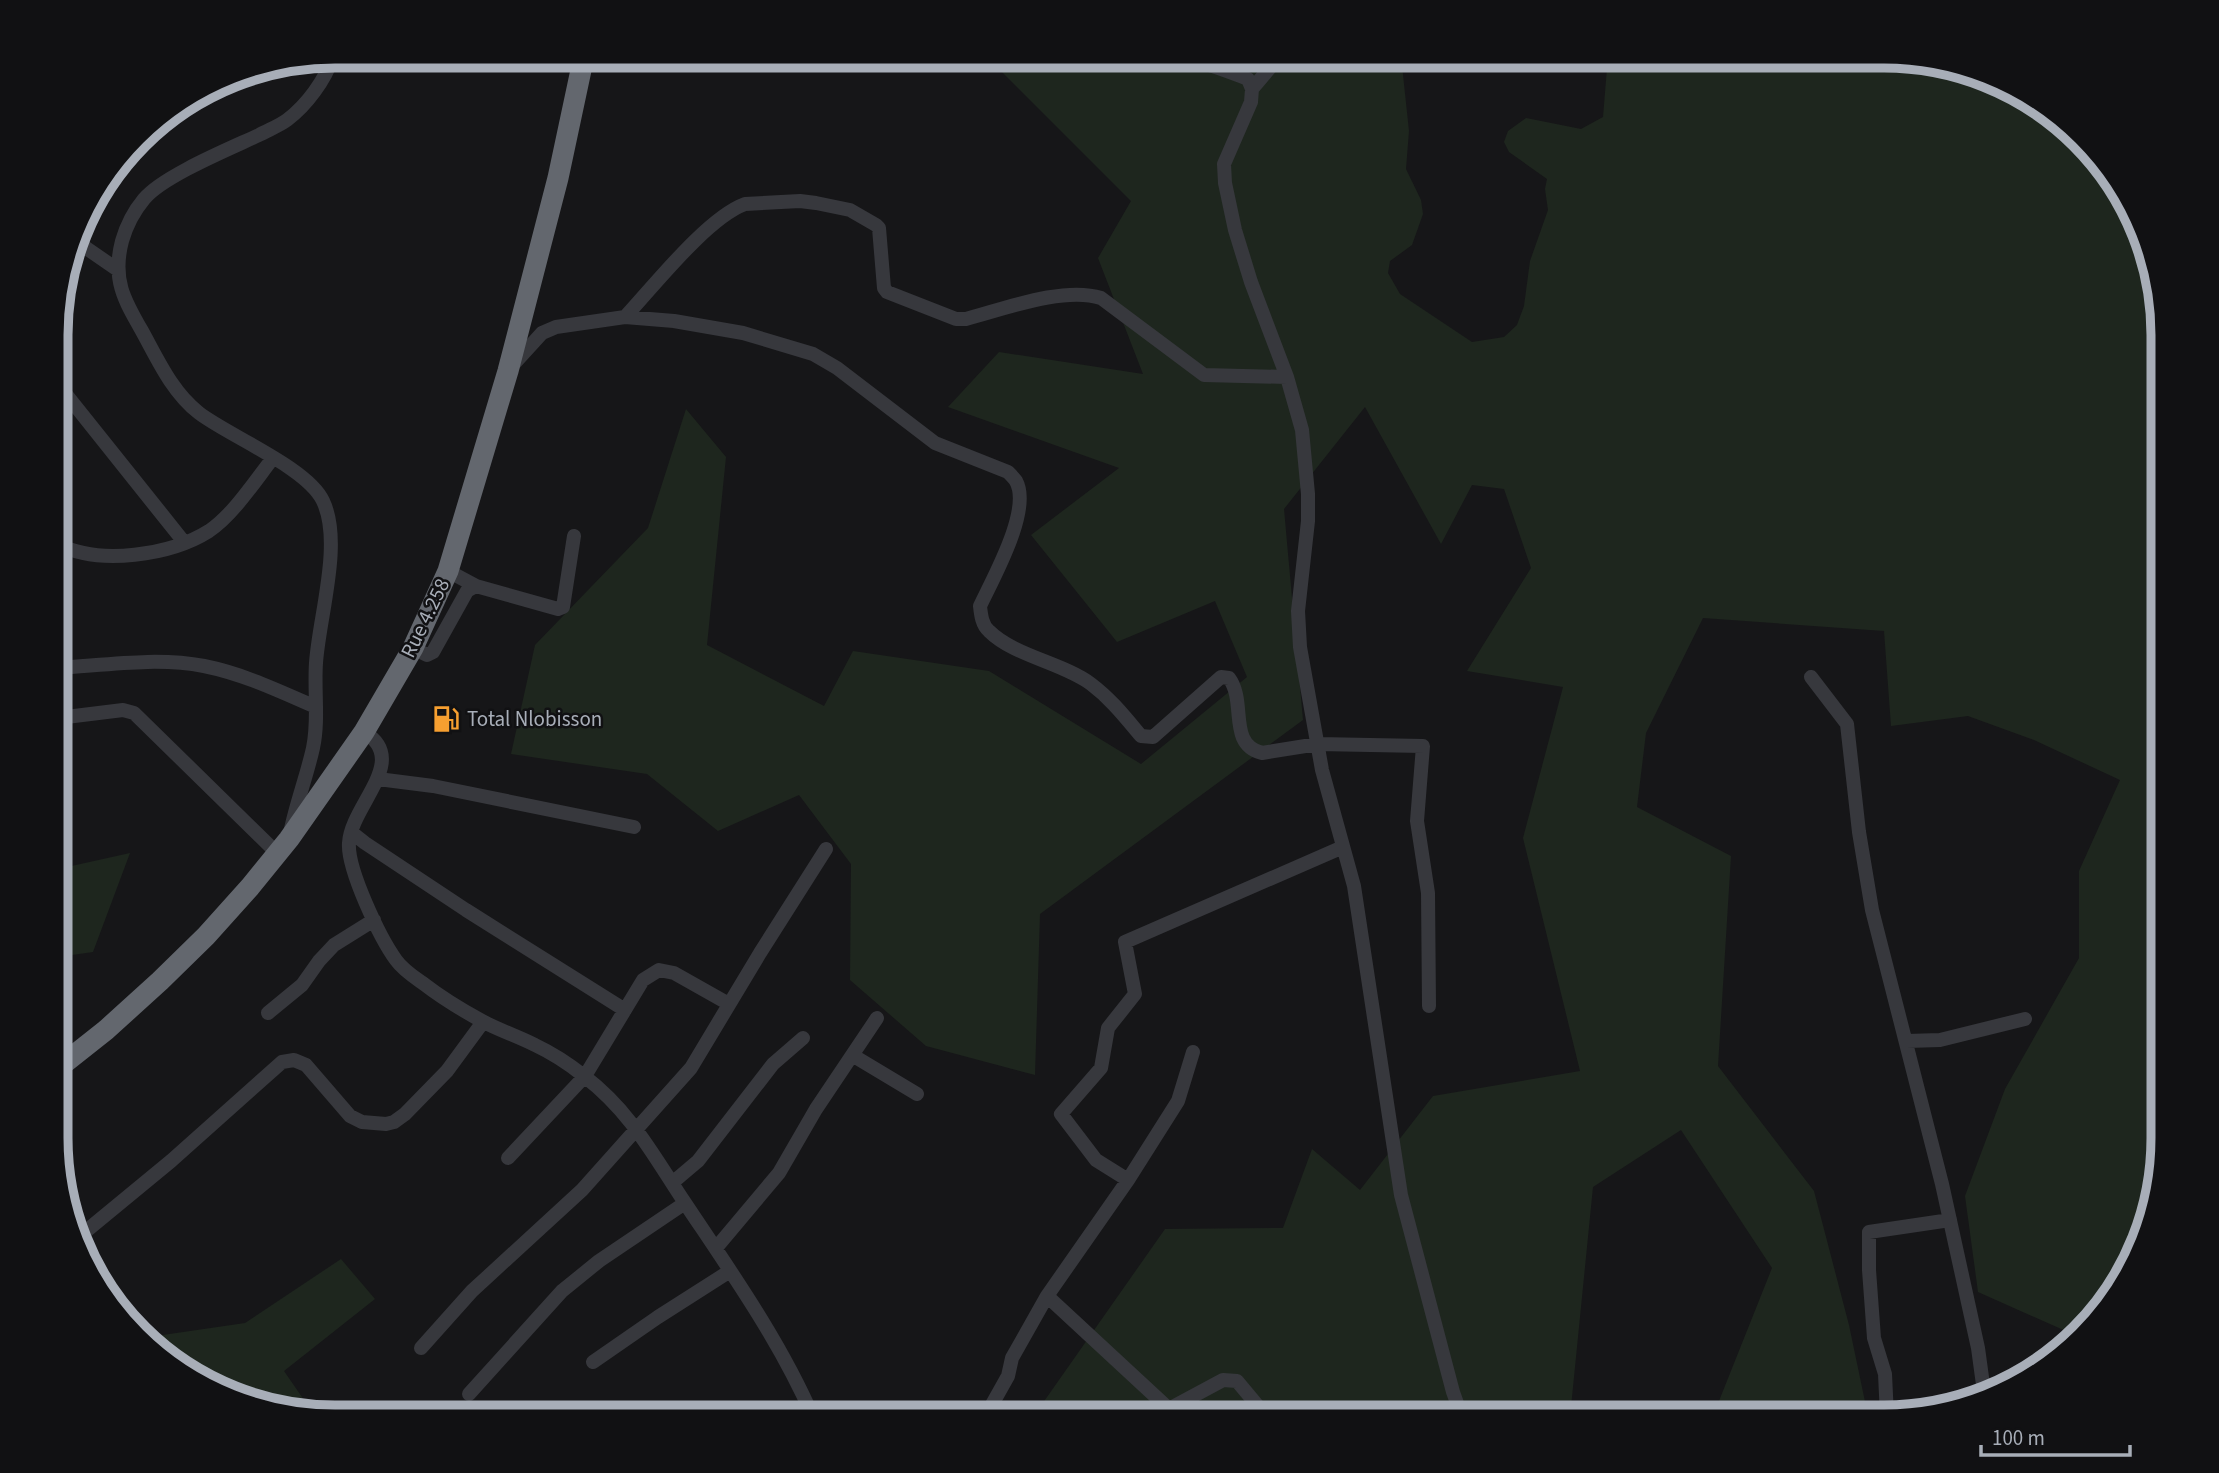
<svg xmlns="http://www.w3.org/2000/svg" width="2219" height="1473" font-family="'Source Sans 3',sans-serif">
	<style>
		.green { fill: #1e261e }
		.lines { fill: none; stroke-linecap: round; stroke-linejoin: round }
		.minor { stroke: #37383d; stroke-width: 14 }
		.highway { stroke: #63676e; stroke-width: 21 }
		.labels { text-anchor: middle; dominant-baseline: central; stroke-width: 5; stroke-linejoin: round; paint-order: stroke }
		.street-label { font-size: 21px; fill: #a8aeb8; stroke: #111113 }
		.poi-label { font-size: 21px; fill: #a8aeb8; stroke: #111113; text-anchor: start }
		.rim { fill: none; stroke: #a8aeb8; stroke-width: 9 }
	</style>
	<rect width="100%" height="100%" fill="#161618"/>
	<path class="green" d="M 986,56 L 1401,56 L 1409,131 L 1406,169 L 1421,200 L 1423,214 L 1412,245 L 1390,261 L 1388,273 L 1400,294 L 1472,342 L 1504,337 L 1517,325 L 1524,306 L 1530,261 L 1548,210 L 1545,189 L 1547,179 L 1509,152 L 1504,142 L 1508,131 L 1526,118 L 1581,129 L 1603,117 L 1608,56 L 1884,56 L 1973,71 L 2039,103 L 2126,196 L 2162,318 L 2162,1155 L 2148,1228 L 2116,1293 L 2084,1322 L 2068,1332 L 1978,1292 L 1965,1196 L 2005,1089 L 2079,958 L 2079,871 L 2120,780 L 2034,740 L 1968,716 L 1891,726 L 1884,631 L 1703,618 L 1646,733 L 1637,807 L 1731,856 L 1718,1066 L 1814,1191 L 1849,1325 L 1868,1416 L 1713,1416 L 1772,1268 L 1681,1130 L 1593,1187 L 1570,1417 L 1033,1417 L 1165,1229 L 1283,1228 L 1312,1149 L 1360,1190 L 1433,1096 L 1580,1071 L 1523,838 L 1563,687 L 1467,671 L 1531,568 L 1504,489 L 1472,485 L 1441,544 L 1365,407 L 1284,509 L 1303,720 L 1040,914 L 1035,1075 L 926,1046 L 850,980 L 851,864 L 799,795 L 718,831 L 647,774 L 511,754 L 535,645 L 648,528 L 686,409 L 726,457 L 707,645 L 824,706 L 853,651 L 989,671 L 1141,764 L 1247,677 L 1215,601 L 1117,642 L 1031,535 L 1119,468 L 948,407 L 999,352 L 1143,374 L 1098,258 L 1131,201 Z
		M 130,853 L 93,952 L 58,957 L 58,869 Z
		M 341,1259 L 375,1299 L 284,1371 L 313,1413 L 246,1402 L 180,1370 L 149,1337 L 245,1323 Z"/>
	<g class="lines">
		<path class="minor" d="M 1159,56 C 1172,60 1181,58 1193,61 C 1211,64 1230,72 1248,79 L 1252,89 L 1251,102 L 1224,164 L 1225,183 L 1235,230 L 1251,282 L 1287,377 L 1302,430 L 1308,494 L 1308,521 L 1298,611 L 1300,647 L 1322,770 L 1354,886 L 1401,1195 L 1453,1392 L 1462,1417
			M 1252,89 L 1280,56
			M 76,241 L 118,270
			M 625,317 C 654,286 707,218 745,204 L 800,201 L 816,203 L 850,210 L 876,225 L 879,228 L 884,288 L 887,292 L 956,319 L 966,319 C 1004,309 1064,286 1101,298 L 1204,375 L 1287,377
			M 511,367 L 542,333 L 556,327 L 625,317 L 674,321 L 743,333 L 813,354 L 837,368 L 935,443 L 1008,472 C 1011,475 1014,478 1016,481 C 1032,510 993,578 980,606 C 981,615 982,625 989,631 C 1014,656 1063,663 1091,684 C 1111,699 1125,717 1141,736 L 1153,737 L 1221,677 L 1229,678 C 1247,702 1227,744 1262,753 L 1318,744 L 1423,746 L 1417,821 L 1428,893 L 1429,1006
			M 65,393 L 184,542
			M 58,544 C 99,566 171,555 209,531 C 233,515 255,481 273,458
			M 448,571 L 476,586
			M 413,648 L 427,655 L 433,652 L 467,591 L 476,586 L 558,609 L 563,607 L 574,536
			M 58,668 C 106,665 157,657 204,666 C 244,674 279,691 316,707
			M 1811,677 L 1847,724 L 1859,832 L 1872,910 L 1942,1184 L 1978,1348 L 1984,1392
			M 58,718 L 123,710 L 134,713 L 277,853
			M 364,732 C 411,760 351,805 349,843 C 347,869 380,938 396,960 C 403,970 414,977 424,984 C 442,998 462,1010 482,1021 C 499,1030 517,1036 535,1045 C 552,1053 569,1064 584,1076 C 631,1112 653,1155 685,1203 C 731,1272 780,1341 813,1417
			M 378,779 L 433,786 L 634,827
			M 291,829 C 297,801 307,775 313,748 C 319,720 314,691 316,663 C 319,617 343,543 323,501 C 308,468 229,436 199,413 C 172,392 158,360 142,331 C 124,300 112,279 122,241 C 126,227 134,211 144,199 C 163,176 229,149 259,135 C 268,130 279,126 287,120 C 307,105 325,80 333,57
			M 351,832 L 365,843 L 466,910 L 625,1010
			M 268,1013 L 302,985 L 319,961 L 334,945 L 374,920
			M 1907,1041 L 1940,1040 L 2025,1019
			M 1193,1052 L 1178,1101 L 1128,1180 L 1047,1296 L 1169,1409 L 1223,1380 L 1237,1381 L 1267,1417
			M 852,1055 L 917,1094
			M 508,1158 L 585,1076 L 643,980 L 659,970 L 674,973 L 729,1004
			M 1128,1180 L 1096,1160 L 1061,1114 L 1101,1068 L 1108,1028 L 1135,994 L 1125,942 L 1343,847
			M 672,1183 L 698,1161 L 773,1064 L 803,1038
			M 80,1236 L 171,1161 L 282,1062 L 294,1060 L 306,1065 L 350,1116 L 362,1122 L 386,1124 L 394,1122 L 405,1114 L 447,1071 L 483,1022
			M 716,1248 L 779,1173 L 816,1109 L 877,1018
			M 421,1348 L 472,1291 L 582,1190 L 691,1068 L 760,953 L 826,849
			M 593,1362 L 658,1317 L 730,1271
			M 469,1394 L 562,1291 L 599,1261 L 685,1203
			M 1887,1416 L 1885,1374 L 1874,1338 L 1869,1270 L 1869,1232 L 1950,1220
			M 985,1417 L 1008,1376 L 1012,1358 L 1047,1296"/>
		<path class="highway" d="M 58,1068 L 106,1030 L 160,981 L 206,936 L 250,887 L 289,839 L 364,732 L 413,648 L 448,571 L 508,371 L 558,178 L 584,56"/>
	</g>
	<defs>
		<symbol id="fuel-bare" viewBox="-9 -9 18 18"><path d="M-5.5-6h7V0h2V4h1.3V-2.5L3-4.5l.8-.8L6-3V5H2.5V1h-1V6h-7ZM-4.2-4.7v3.2H.2V-4.7Z" fill="#f69f30" stroke="#111113" stroke-width="2.5" paint-order="stroke"/></symbol>
	</defs>
	<g fill-rule="evenodd">
		<use href="#fuel-bare" x="427" y="700" width="38" height="38"/>
	</g>
	<g class="labels">
		<g class="street-label">
			<text transform="translate(425 618) rotate(-64)">Rue 4.258</text>
		</g>
		<g class="poi-label">
			<text x="467" y="719">Total Nlobisson</text>
		</g>
	</g>
	<path d="M0 0H2219V1473H0ZM335 68H1884A267 267 0 0 1 2151 335V1138A267 267 0 0 1 1884 1405H335A267 267 0 0 1 68 1138V335A267 267 0 0 1 335 68Z" fill="#111113" fill-rule="evenodd"/>
	<path class="rim" d="M335 68H1884A267 267 0 0 1 2151 335V1138A267 267 0 0 1 1884 1405H335A267 267 0 0 1 68 1138V335A267 267 0 0 1 335 68Z"/>
	<path d="M1981 1445v10h149v-10" fill="none" stroke="#a8aeb8" stroke-width="3.5"/>
	<text x="1992" y="1445" font-size="21" fill="#a8aeb8" stroke="#111113" stroke-width="5" paint-order="stroke">100 m</text>
</svg>
